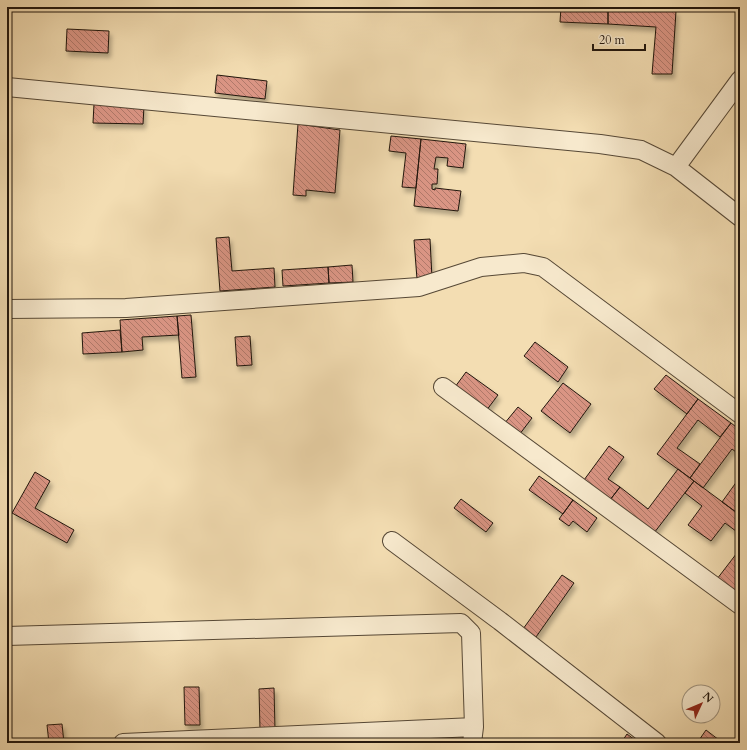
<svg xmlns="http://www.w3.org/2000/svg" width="747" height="750" font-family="Cardo,serif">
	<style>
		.building { fill: url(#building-back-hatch); stroke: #21160d; filter: url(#shadow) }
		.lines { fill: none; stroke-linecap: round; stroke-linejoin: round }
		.minor-casing { stroke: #564836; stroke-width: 20 }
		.minor { stroke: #f7e9cd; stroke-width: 18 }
	</style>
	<defs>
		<pattern id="building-back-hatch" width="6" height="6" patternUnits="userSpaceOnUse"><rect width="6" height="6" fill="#da9584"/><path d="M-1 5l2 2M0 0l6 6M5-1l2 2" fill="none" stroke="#b0796a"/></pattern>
		<filter id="shadow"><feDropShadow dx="2.5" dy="4.5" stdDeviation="2" flood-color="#0004"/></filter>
	</defs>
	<rect width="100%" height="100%" fill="#f3ddb2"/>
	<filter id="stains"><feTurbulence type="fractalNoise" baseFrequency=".005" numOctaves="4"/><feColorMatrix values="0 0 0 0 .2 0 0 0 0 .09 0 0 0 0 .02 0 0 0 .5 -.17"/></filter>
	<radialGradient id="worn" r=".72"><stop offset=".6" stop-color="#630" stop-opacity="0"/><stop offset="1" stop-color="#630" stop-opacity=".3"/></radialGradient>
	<path class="building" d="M 561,7 L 608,8 L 608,24 L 560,22 Z
		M 608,8 L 676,11 L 672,74 L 652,74 L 656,27 L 608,24 Z
		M 67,29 L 109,31 L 108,53 L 66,51 Z
		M 217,75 L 267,81 L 265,99 L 215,93 Z
		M 94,104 L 144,106 L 143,124 L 93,123 Z
		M 298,124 L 340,130 L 335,193 L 306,190 L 306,196 L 293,195 Z
		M 391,136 L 421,139 L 416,188 L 402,187 L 406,153 L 389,151 Z
		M 421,139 L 466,144 L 463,168 L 447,166 L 448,158 L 436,157 L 434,169 L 438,169 L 437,184 L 432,184 L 432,189 L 435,190 L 435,188 L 461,191 L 458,211 L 414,206 Z
		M 229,237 L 232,271 L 274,268 L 275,287 L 220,291 L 216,238 Z
		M 430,239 L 432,278 L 417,279 L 414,240 Z
		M 352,265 L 353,282 L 329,283 L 328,267 Z
		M 328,267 L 329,283 L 283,286 L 282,270 Z
		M 191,315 L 196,377 L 182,378 L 177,316 Z
		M 177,316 L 179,335 L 142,337 L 143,350 L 122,352 L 120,320 Z
		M 120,330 L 122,352 L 83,354 L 82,333 Z
		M 250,336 L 252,365 L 237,366 L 235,337 Z
		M 535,342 L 568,367 L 558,382 L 524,356 Z
		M 466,372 L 498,395 L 486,411 L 455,387 Z
		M 666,375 L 698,399 L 687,414 L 654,389 Z
		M 563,383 L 591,404 L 570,433 L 541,411 Z
		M 698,399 L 731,423 L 720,437 L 698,420 L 677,448 L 700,464 L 690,478 L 657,454 Z
		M 518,407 L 532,418 L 519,435 L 504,424 Z
		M 731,423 L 740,430 L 740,455 L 732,449 L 703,488 L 690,478 Z
		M 609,446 L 624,457 L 608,479 L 620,487 L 610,500 L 584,480 Z
		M 678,469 L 694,481 L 654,533 L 610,500 L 620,487 L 648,509 Z
		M 35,472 L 50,481 L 35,508 L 74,530 L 67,543 L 12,513 Z
		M 539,476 L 573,500 L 563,514 L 529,490 Z
		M 740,477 L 740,515 L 722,502 Z
		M 694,481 L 740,515 L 740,534 L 725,523 L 711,541 L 688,525 L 702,506 L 685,493 Z
		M 461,499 L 493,523 L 486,532 L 454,508 Z
		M 573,500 L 597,518 L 587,532 L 573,521 L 569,526 L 559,519 Z
		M 740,549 L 740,570 L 736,575 L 740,578 L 740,596 L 717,579 Z
		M 562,575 L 574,583 L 536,637 L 523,629 Z
		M 184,687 L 199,687 L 200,725 L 185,725 Z
		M 274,688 L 275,730 L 260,730 L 259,689 Z
		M 62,724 L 64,743 L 49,743 L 47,725 Z
		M 706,730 L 719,740 L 716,743 L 697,743 Z
		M 627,734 L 639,743 L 621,743 Z"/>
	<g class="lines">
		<defs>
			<path id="minor" d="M 7,87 L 600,144 L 641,150 L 676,167 L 740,217
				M 676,167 L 740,80
				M 7,309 L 126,308 L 419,287 L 481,267 L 524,263 L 543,267 L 740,414
				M 443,387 L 740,605
				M 392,541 L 500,621 L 657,743
				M 7,636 L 461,623 L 471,633 L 474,727 L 472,743
				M 123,743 L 474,727"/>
		</defs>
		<use href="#minor" class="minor-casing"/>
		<use href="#minor" class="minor"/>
	</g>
	<rect width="747" height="750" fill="none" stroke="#f3ddb2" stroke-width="24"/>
	<rect x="8" y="8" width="731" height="734" fill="none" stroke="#21160d" stroke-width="2"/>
	<rect x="12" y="12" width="723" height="726" fill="none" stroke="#21160d"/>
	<g transform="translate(701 704) rotate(46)"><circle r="19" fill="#f7e9cd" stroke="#a19580"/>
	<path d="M0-3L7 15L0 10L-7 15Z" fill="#8f2418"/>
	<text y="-6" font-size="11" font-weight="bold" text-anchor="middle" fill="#21160d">N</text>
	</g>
	<path d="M593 44v6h52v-6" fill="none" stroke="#21160d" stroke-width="2"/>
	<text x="599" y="44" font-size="12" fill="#21160d" stroke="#f7e9cd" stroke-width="3" paint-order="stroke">20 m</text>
	<rect width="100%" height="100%" filter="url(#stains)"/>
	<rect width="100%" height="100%" fill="url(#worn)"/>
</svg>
